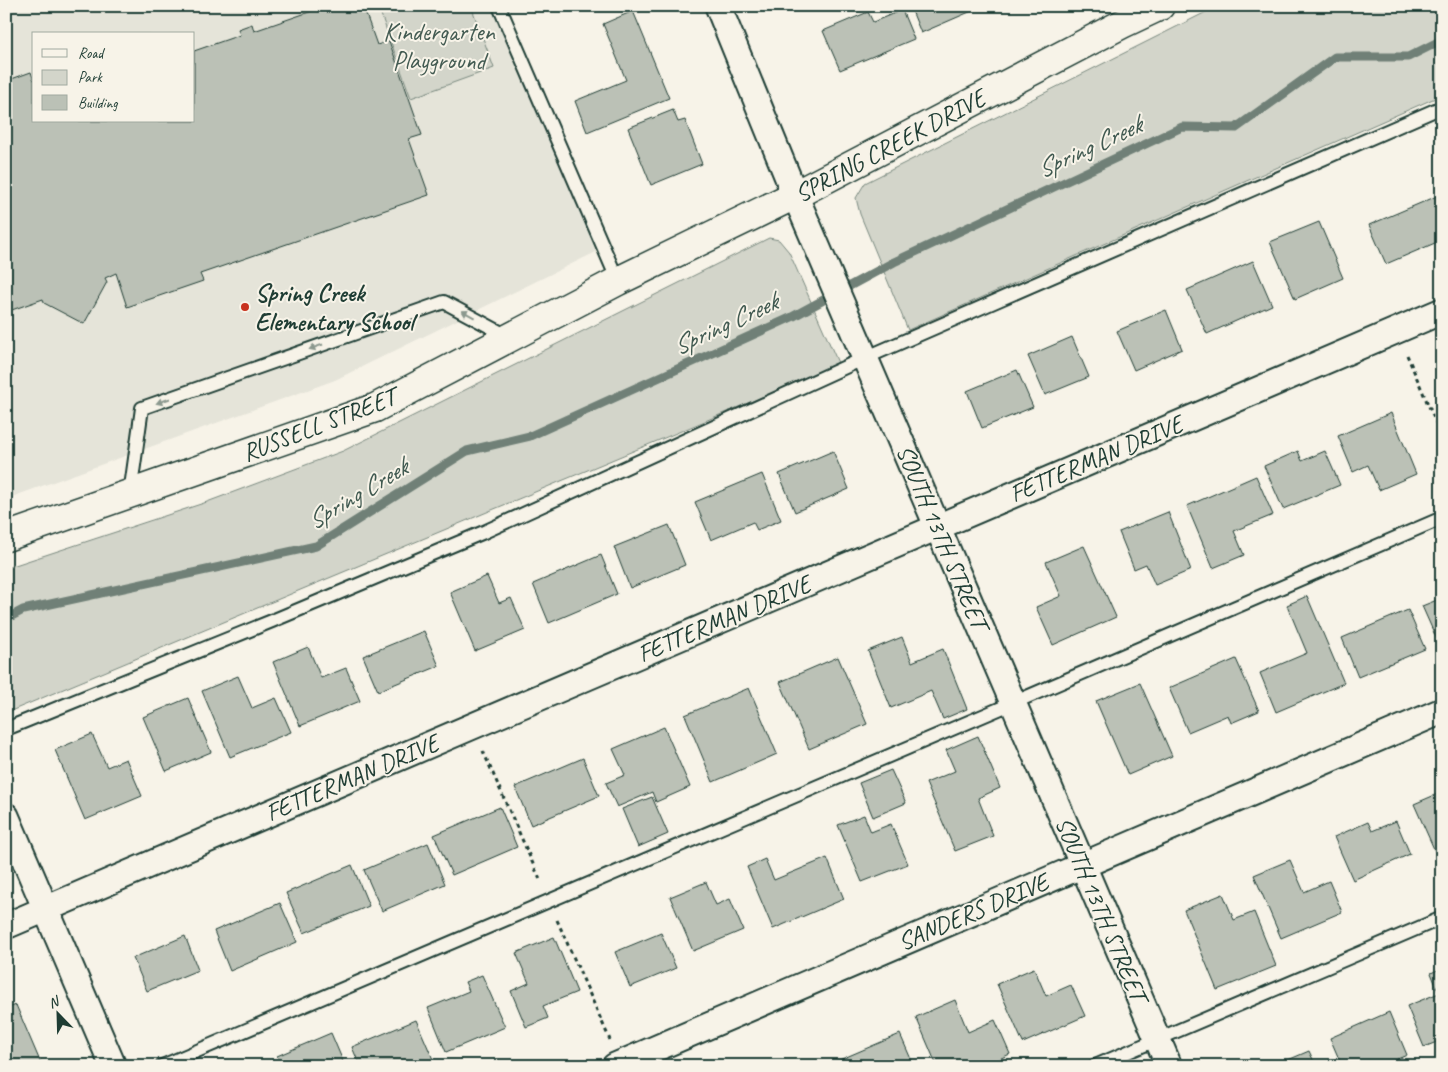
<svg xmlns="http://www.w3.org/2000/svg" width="1448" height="1072" font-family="Caveat,sans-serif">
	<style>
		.built { fill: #e5e4d9; fill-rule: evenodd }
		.green { fill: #d3d5ca; stroke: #79897f }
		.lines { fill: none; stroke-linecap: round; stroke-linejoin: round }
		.stream { stroke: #6f8077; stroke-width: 9 }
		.building { fill: #bbc1b6; stroke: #1f3d34 }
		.service-casing { stroke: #1f3d34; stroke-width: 16 }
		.minor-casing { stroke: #1f3d34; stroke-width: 29 }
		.secondary-casing { stroke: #1f3d34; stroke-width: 31 }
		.path { stroke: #1f3d34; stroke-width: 3; stroke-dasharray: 4 4; stroke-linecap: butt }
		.service { stroke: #f7f3e8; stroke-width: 12 }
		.minor { stroke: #f7f3e8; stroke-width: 25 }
		.secondary { stroke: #f7f3e8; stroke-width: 28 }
		.oneway { fill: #8b988e }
		.poi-dot { fill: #c8321e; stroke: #f7f3e8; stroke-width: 2 }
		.labels { text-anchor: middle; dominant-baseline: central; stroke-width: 4; stroke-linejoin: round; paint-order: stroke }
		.park-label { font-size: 25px; fill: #435b52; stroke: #f7f3e8 }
		.street-label { font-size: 25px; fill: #1f3d34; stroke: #f7f3e8 }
		.poi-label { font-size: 25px; font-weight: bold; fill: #1f3d34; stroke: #f7f3e8; text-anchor: start }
		.water-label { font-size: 26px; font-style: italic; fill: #405950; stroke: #f7f3e8 }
	</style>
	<rect width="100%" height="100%" fill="#f7f3e8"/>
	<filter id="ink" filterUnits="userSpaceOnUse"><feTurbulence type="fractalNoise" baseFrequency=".02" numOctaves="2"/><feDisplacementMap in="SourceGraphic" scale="10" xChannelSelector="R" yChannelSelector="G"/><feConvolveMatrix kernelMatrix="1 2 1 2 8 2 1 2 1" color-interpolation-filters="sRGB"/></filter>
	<g filter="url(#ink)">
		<path class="built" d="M 6,6 L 497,6 L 596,252 L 335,380 L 6,499 ZM 34,34 L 194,34 L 194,121 L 34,121 Z"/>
		<path class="green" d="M 378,6 L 471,6 L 494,68 L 411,98 Z
			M 1218,6 L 1442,6 L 1442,95 L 908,330 L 860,214 L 856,198 L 865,183 Z
			M 769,238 L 779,240 L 789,252 L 839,365 L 6,713 L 6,568 L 207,502 L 343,451 Z"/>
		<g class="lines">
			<path class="stream" d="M 6,619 L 23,610 L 316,546 L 467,451 L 530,436 L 792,317 L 894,262 L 1182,127 L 1236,128 L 1335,57 L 1408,57 L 1442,40"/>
		</g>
		<path class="building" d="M 314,6 L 363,6 L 377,45 L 389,41 L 422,135 L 409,139 L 429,195 L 200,274 L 203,281 L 127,307 L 116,273 L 105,278 L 107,282 L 84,324 L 44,303 L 43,299 L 6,312 L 6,81 L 31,72 L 34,81 L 34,121 L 194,121 L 194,51 L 240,35 L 238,29 L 252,24 L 254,31 L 315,10 Z
			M 910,6 L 980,6 L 981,7 L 921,33 Z
			M 902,10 L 914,39 L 840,70 L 823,31 L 868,12 L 873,22 Z
			M 633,11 L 669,98 L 587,132 L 575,101 L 626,80 L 603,24 Z
			M 673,110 L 678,122 L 685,120 L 702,164 L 651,185 L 628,128 Z
			M 1442,194 L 1442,240 L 1386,264 L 1369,225 Z
			M 1319,222 L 1343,278 L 1295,299 L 1270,242 Z
			M 1253,261 L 1272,305 L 1207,334 L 1187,290 Z
			M 1166,310 L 1182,349 L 1134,370 L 1117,331 Z
			M 1072,337 L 1089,377 L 1045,395 L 1028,356 Z
			M 1017,370 L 1033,407 L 982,428 L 967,391 Z
			M 1391,413 L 1416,474 L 1379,490 L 1368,465 L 1353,472 L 1338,436 Z
			M 833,451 L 849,489 L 795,512 L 779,474 Z
			M 1298,451 L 1302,461 L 1325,451 L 1340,485 L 1283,509 L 1264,466 Z
			M 762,474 L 781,520 L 757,530 L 753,522 L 711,540 L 695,502 Z
			M 1256,476 L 1273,515 L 1234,531 L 1244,555 L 1213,568 L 1187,506 Z
			M 1168,512 L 1191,570 L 1155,585 L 1146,564 L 1134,569 L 1119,532 Z
			M 669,525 L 685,565 L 630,588 L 614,547 Z
			M 1084,546 L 1116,617 L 1053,645 L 1036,607 L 1061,596 L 1046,562 Z
			M 601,555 L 617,594 L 549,623 L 533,584 Z
			M 487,576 L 499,603 L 511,598 L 525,630 L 475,651 L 450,592 Z
			M 1307,596 L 1344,683 L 1276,712 L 1260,673 L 1307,653 L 1287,605 Z
			M 1442,598 L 1442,641 L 1438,642 L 1422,606 Z
			M 1408,610 L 1425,649 L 1358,677 L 1342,638 Z
			M 424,631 L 439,666 L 378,691 L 363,656 Z
			M 902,637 L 912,662 L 943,649 L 967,709 L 943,719 L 931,691 L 891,708 L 868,651 Z
			M 308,647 L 321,678 L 346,668 L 360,701 L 300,726 L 273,662 Z
			M 838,657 L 867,724 L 809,749 L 780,682 Z
			M 1236,659 L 1259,711 L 1231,723 L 1228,715 L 1188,732 L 1169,688 Z
			M 238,676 L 252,708 L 276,698 L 291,732 L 230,757 L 202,691 Z
			M 1140,683 L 1172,756 L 1128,775 L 1096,701 Z
			M 749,688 L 777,754 L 713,782 L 685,715 Z
			M 188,698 L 211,752 L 166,771 L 143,717 Z
			M 664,727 L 690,787 L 656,802 L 652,792 L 617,807 L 606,783 L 625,775 L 613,749 Z
			M 92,734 L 107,767 L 126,759 L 142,796 L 85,820 L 55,750 Z
			M 978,736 L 1000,788 L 978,798 L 993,836 L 955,851 L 926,783 L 955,771 L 946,750 Z
			M 583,758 L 599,796 L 531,825 L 515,787 Z
			M 891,770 L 906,803 L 873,817 L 859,783 Z
			M 1442,792 L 1442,867 L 1414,804 Z
			M 652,797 L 668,834 L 638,847 L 622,809 Z
			M 500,807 L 517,847 L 452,875 L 434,835 Z
			M 864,815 L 871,832 L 891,824 L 908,864 L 862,882 L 838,825 Z
			M 1396,821 L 1410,854 L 1353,880 L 1334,837 L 1368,822 L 1372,831 Z
			M 428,843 L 445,884 L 382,911 L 364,870 Z
			M 827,858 L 844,899 L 773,929 L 747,867 L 765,859 L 774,880 Z
			M 1290,860 L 1304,892 L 1329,881 L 1342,912 L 1281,938 L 1254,875 Z
			M 352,865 L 369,906 L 304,933 L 286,893 Z
			M 706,882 L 716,905 L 730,899 L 743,930 L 693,951 L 670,897 Z
			M 1223,894 L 1234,920 L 1254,912 L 1276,966 L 1217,990 L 1184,910 Z
			M 280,903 L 297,942 L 230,971 L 214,931 Z
			M 661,933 L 676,968 L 630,987 L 615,952 Z
			M 185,936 L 198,970 L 147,991 L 133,958 Z
			M 554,937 L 577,992 L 543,1006 L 548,1018 L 526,1027 L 511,991 L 529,983 L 516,953 Z
			M 1034,968 L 1046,996 L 1071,985 L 1085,1016 L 1023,1043 L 997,984 Z
			M 1442,968 L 1442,1040 L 1424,1047 L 1407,1006 L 1439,993 L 1431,973 Z
			M 482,975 L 505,1027 L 446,1052 L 428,1008 L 469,991 L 465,982 Z
			M 955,1000 L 968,1032 L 995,1020 L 1010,1054 L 984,1066 L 937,1066 L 916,1017 Z
			M 16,1005 L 42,1066 L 6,1066 L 6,1009 Z
			M 1389,1012 L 1407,1055 L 1381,1066 L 1342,1066 L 1330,1038 Z
			M 416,1020 L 435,1064 L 430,1066 L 360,1066 L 352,1047 Z
			M 331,1033 L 345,1066 L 281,1066 L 277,1056 Z
			M 900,1034 L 914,1066 L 831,1066 L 830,1064 Z
			M 1309,1051 L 1316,1066 L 1274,1066 Z
			M 815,1061 L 817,1066 L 803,1066 Z"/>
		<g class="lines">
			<defs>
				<path id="service" d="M 499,6 L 618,281
					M 130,494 L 142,408 L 444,302 L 511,338
					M 6,729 L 272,621 L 484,532 L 865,358 L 1442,107
					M 162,1066 L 1013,703 L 1442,518
					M 1095,1066 L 1442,918"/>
				<path id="minor" d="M 718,6 L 795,195 L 1169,1066
					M 6,816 L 113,1066
					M 6,926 L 1442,311
					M 615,1066 L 1442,711"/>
				<path id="secondary" d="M 6,537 L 375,408 L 618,281 L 795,195 L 1122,24 L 1160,6"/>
			</defs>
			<use href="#service" class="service-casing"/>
			<use href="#minor" class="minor-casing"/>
			<use href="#secondary" class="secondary-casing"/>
			<path class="path" d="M 1407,355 L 1442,437
				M 483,751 L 541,882
				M 557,920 L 610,1040"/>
			<use href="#service" class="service"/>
			<use href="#minor" class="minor"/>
			<use href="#secondary" class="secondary"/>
		</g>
		<defs><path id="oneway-solid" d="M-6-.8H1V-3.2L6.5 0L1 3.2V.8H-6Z" transform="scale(1.25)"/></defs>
		<g class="oneway">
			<use href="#oneway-solid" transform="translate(468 314) rotate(-152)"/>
			<use href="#oneway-solid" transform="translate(316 347) rotate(161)"/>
			<use href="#oneway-solid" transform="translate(163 401) rotate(161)"/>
		</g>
	</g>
	<circle class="poi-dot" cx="245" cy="307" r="5"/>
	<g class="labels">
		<g class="park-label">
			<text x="439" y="32">Kindergarten<tspan x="439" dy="29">Playground</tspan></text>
		</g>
		<g class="street-label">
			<text transform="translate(890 146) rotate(-28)">SPRING CREEK DRIVE</text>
			<text transform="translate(319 425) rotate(-21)">RUSSELL STREET</text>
			<text transform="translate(1096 459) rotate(-23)">FETTERMAN DRIVE</text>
			<text transform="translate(942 537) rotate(67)">SOUTH 13TH STREET</text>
			<text transform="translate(724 619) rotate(-23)">FETTERMAN DRIVE</text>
			<text transform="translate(352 778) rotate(-23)">FETTERMAN DRIVE</text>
			<text transform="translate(1101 909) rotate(67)">SOUTH 13TH STREET</text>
			<text transform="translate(973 912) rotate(-23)">SANDERS DRIVE</text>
		</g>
		<g class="poi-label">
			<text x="255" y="293">Spring Creek<tspan x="255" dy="29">Elementary School</tspan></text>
		</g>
		<g class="water-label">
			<text transform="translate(1089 147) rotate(-25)">Spring Creek</text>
			<text transform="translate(725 324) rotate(-25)">Spring Creek</text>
			<text transform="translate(357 494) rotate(-31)">Spring Creek</text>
		</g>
	</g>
	<rect width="1448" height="1072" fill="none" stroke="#f7f3e8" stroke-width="25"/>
	<rect x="12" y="12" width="1423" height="1047" fill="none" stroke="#1f3d34" stroke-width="2" filter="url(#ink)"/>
	<rect x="32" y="32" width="162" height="90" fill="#f7f3e8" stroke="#a1aaa0"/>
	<rect x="42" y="49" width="25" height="8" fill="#f7f3e8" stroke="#a1aaa0"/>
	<text x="78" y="58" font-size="15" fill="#1f3d34">Road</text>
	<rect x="42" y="70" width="25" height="15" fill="#d3d5ca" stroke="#a1aaa0"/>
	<text x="78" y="82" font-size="15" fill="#1f3d34">Park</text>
	<rect x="42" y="95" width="25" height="15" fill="#bbc1b6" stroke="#a1aaa0"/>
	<text x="78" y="108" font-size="15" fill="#1f3d34">Building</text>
	<g transform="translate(58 1014) rotate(337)" stroke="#f7f3e8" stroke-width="4" paint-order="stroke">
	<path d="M0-4L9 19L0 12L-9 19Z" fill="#1f3d34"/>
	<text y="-8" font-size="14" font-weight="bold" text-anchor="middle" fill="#1f3d34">N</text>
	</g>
</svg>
